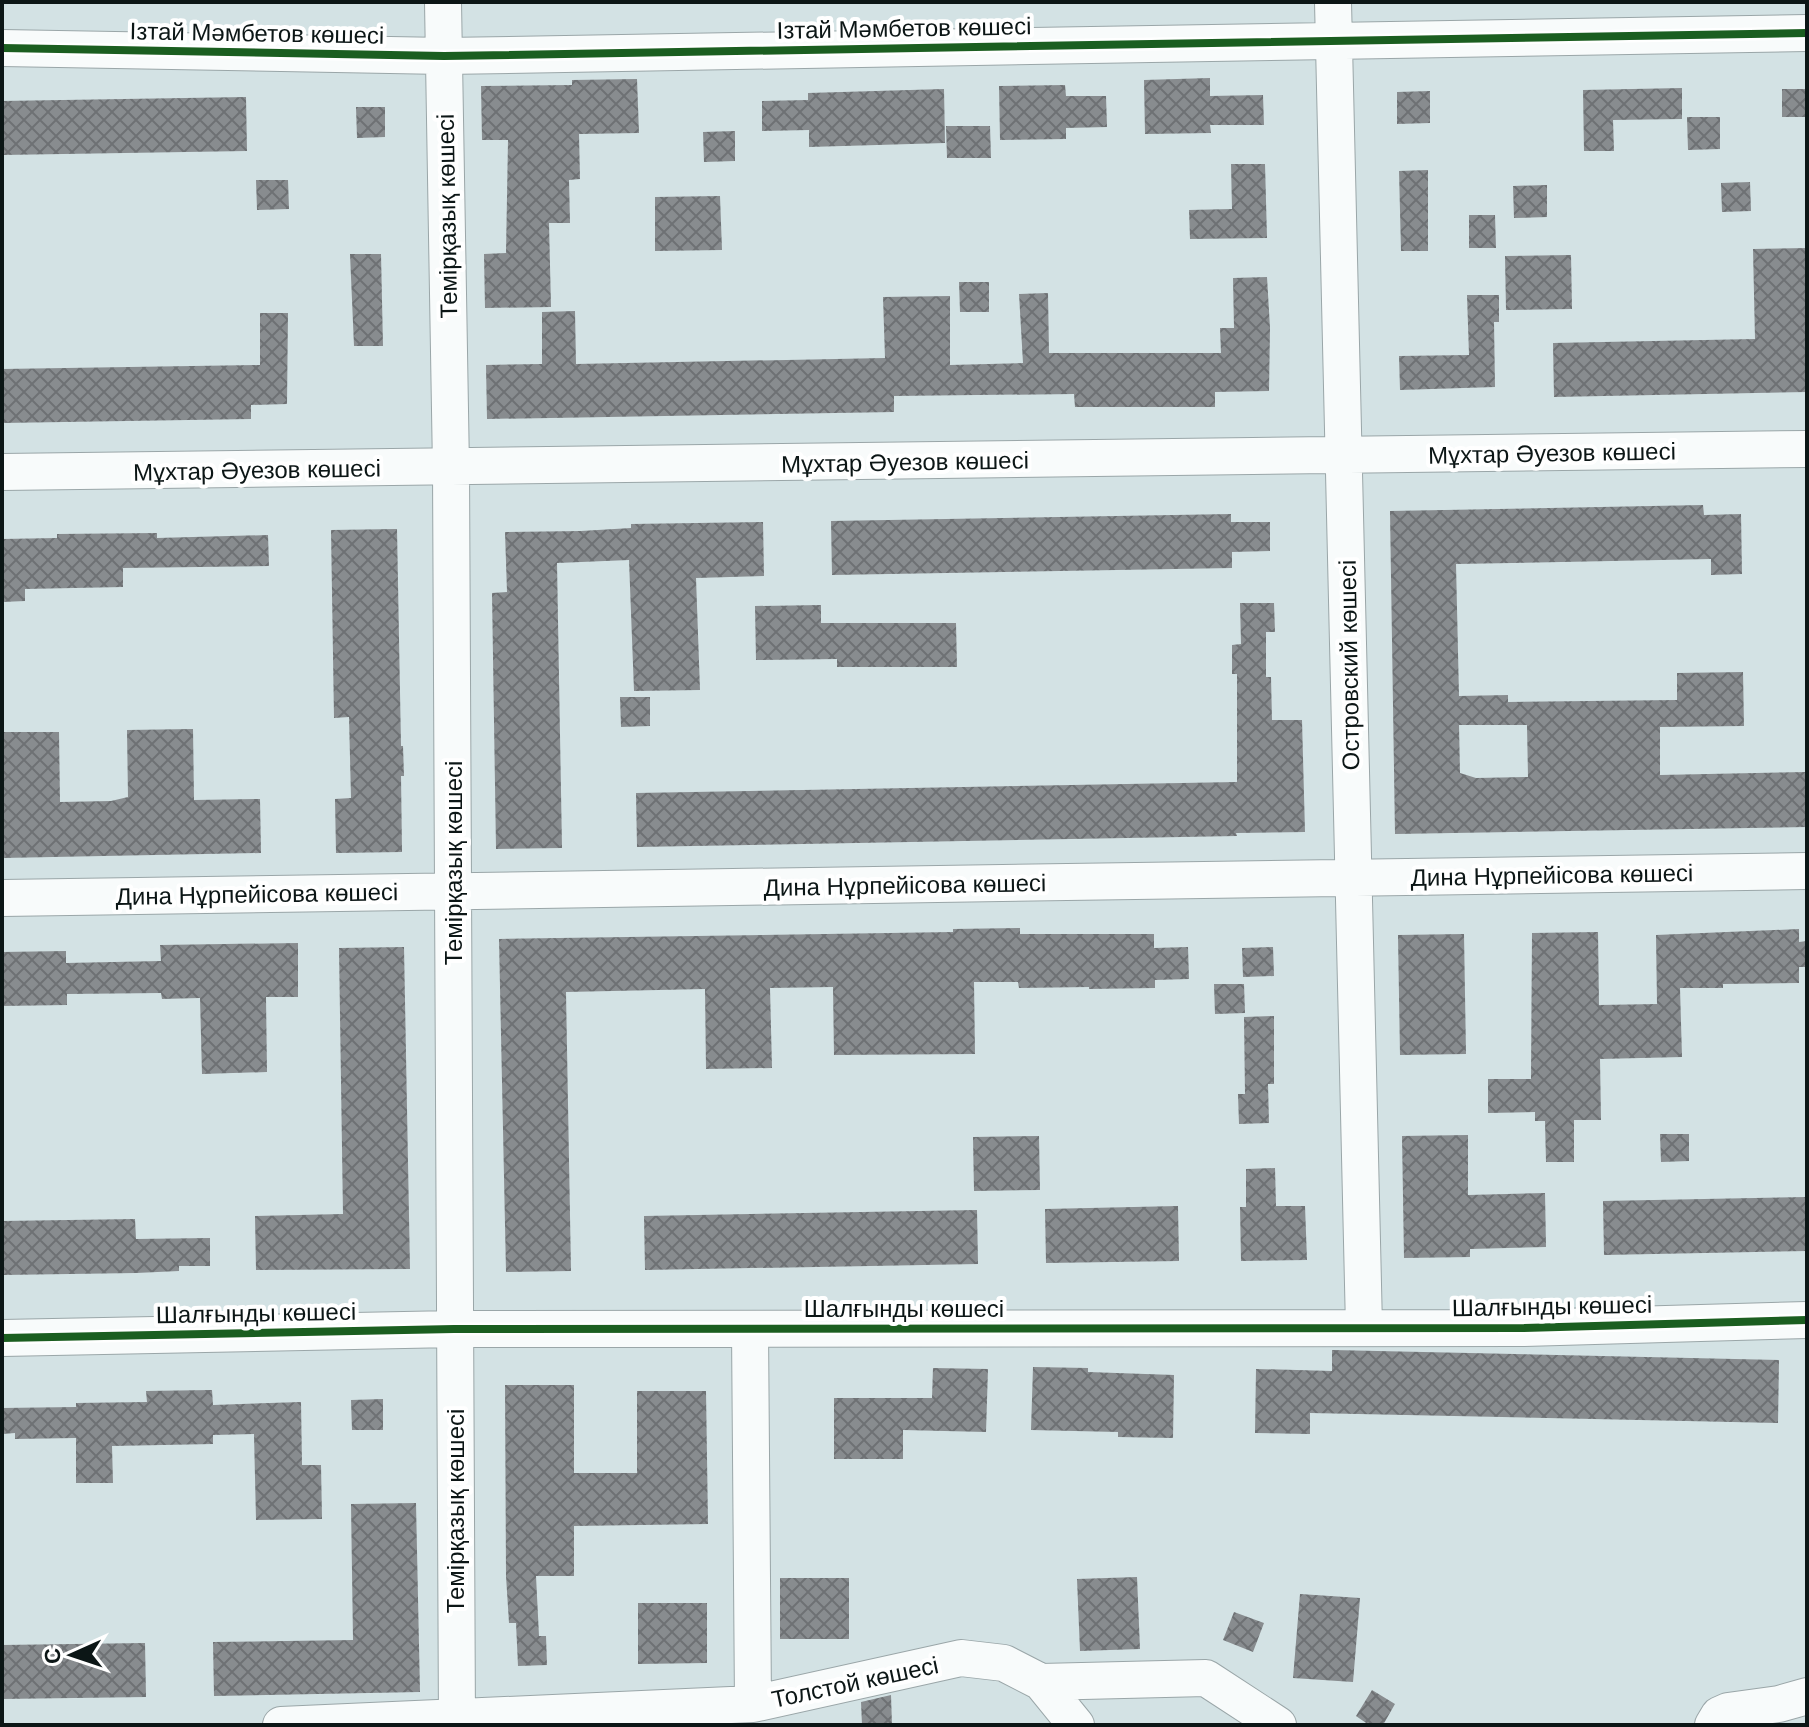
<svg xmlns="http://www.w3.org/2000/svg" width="1809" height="1727" font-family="Arial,sans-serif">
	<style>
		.building { fill: url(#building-cross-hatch); fill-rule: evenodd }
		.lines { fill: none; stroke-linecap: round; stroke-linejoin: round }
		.minor-casing { stroke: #9aa6a8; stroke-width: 38 }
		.minor { stroke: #f8fbfb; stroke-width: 36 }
		.cycleway-casing { stroke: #fff; stroke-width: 13 }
		.cycleway { stroke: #1b5e20; stroke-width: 8 }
		.labels { text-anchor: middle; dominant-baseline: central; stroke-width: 8; stroke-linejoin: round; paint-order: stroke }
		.street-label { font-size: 24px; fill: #0c1616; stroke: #fff }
	</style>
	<defs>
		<pattern id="building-cross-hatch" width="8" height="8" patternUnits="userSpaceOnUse" patternTransform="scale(2)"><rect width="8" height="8" fill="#888c8f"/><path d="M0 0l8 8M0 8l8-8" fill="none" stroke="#6e7174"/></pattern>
	</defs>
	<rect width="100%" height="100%" fill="#d3e2e4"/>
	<path class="building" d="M 1210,78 L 1210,96 L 1263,95 L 1264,125 L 1210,125 L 1211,133 L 1145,134 L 1144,80 Z
		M 637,79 L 639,133 L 579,134 L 580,179 L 569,180 L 570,223 L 549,223 L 551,307 L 485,308 L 484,254 L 506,253 L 508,140 L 482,140 L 481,86 L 572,85 L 572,80 Z
		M 1065,85 L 1066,96 L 1106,96 L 1107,127 L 1066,128 L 1066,139 L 1000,140 L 999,86 Z
		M 1682,88 L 1682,119 L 1613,120 L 1614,151 L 1584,151 L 1583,90 Z
		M 944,89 L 945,143 L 809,147 L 809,130 L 762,131 L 762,101 L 808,100 L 808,93 Z
		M 1782,89 L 1807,89 L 1807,117 L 1782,117 Z
		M 1430,91 L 1430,123 L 1397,124 L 1397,92 Z
		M 246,97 L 247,151 L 2,155 L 2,101 Z
		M 356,107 L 385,107 L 385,137 L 357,138 Z
		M 1687,117 L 1720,117 L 1720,149 L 1688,150 Z
		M 946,126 L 990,126 L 991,158 L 947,158 Z
		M 735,131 L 735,161 L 704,162 L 703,132 Z
		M 1231,164 L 1265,164 L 1267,238 L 1190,239 L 1189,210 L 1232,209 Z
		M 1428,170 L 1428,251 L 1401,251 L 1399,171 Z
		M 256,180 L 288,180 L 289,209 L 257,210 Z
		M 1750,182 L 1751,211 L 1722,212 L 1721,183 Z
		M 1547,185 L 1547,217 L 1514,218 L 1513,186 Z
		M 720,196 L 722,250 L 655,251 L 655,197 Z
		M 1469,215 L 1495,215 L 1496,248 L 1469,248 Z
		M 1807,248 L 1807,392 L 1554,397 L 1553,343 L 1755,339 L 1753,249 Z
		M 350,254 L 381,254 L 383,346 L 354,346 Z
		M 1571,255 L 1572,309 L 1506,310 L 1505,256 Z
		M 1267,277 L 1270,328 L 1269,391 L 1215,392 L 1215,407 L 1075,407 L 1074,394 L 894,396 L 894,412 L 487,419 L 486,365 L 542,364 L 542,312 L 575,311 L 576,364 L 885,358 L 883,297 L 950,296 L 950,365 L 1023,363 L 1019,294 L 1048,293 L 1049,353 L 1221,353 L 1220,328 L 1234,328 L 1233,278 Z
		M 959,282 L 989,282 L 989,312 L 960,312 Z
		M 1467,295 L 1499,295 L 1499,322 L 1494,322 L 1495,387 L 1400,390 L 1399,356 L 1469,355 Z
		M 260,313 L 288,313 L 287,404 L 251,405 L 251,419 L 2,423 L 2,369 L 260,365 Z
		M 1703,505 L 1704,515 L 1741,514 L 1742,574 L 1711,575 L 1711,559 L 1456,564 L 1459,696 L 1508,695 L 1508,702 L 1677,700 L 1677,673 L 1743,672 L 1744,726 L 1660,727 L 1660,775 L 1807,772 L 1807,827 L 1395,834 L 1390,511 ZM 1459,725 L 1527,725 L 1528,777 L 1476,778 L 1460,773 Z
		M 1231,514 L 1231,522 L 1270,522 L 1270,551 L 1232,552 L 1232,568 L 832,575 L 831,521 Z
		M 763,522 L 764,576 L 696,578 L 700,690 L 634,691 L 629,560 L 557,563 L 562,848 L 496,849 L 492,593 L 507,592 L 505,532 L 581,531 L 631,528 L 631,524 Z
		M 397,529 L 401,746 L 403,746 L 404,776 L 401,776 L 402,852 L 336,853 L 335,799 L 351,798 L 349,717 L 334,718 L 331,530 Z
		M 157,533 L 157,538 L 268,535 L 269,566 L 123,568 L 123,587 L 25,589 L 25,601 L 2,602 L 2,539 L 57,538 L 57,534 Z
		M 1240,603 L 1274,603 L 1275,632 L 1266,632 L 1266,677 L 1271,677 L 1272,720 L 1302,720 L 1305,832 L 1236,833 L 1237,836 L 637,847 L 636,793 L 1237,782 L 1237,674 L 1232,674 L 1232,645 L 1241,644 Z
		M 821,605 L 821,623 L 956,623 L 957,667 L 837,667 L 837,659 L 756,660 L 755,606 Z
		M 620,697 L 650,697 L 650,726 L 621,727 Z
		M 193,729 L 194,800 L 260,799 L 261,853 L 2,858 L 2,732 L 59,732 L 60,802 L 111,801 L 128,797 L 127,730 Z
		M 1020,928 L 1020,934 L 1154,934 L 1154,948 L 1188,947 L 1189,979 L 1155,980 L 1155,988 L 1089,989 L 1089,987 L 1019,988 L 1018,982 L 974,982 L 975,1054 L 834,1055 L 833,987 L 770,988 L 772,1068 L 706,1069 L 705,989 L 566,992 L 571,1271 L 506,1272 L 499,939 L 953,932 L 953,929 Z
		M 1799,929 L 1799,942 L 1807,941 L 1807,967 L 1799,967 L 1799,983 L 1723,984 L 1723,988 L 1680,988 L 1682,1057 L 1600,1059 L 1601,1120 L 1574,1120 L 1574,1162 L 1546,1162 L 1545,1121 L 1535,1121 L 1535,1112 L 1488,1113 L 1488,1079 L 1531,1079 L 1532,933 L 1598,932 L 1599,1005 L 1657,1004 L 1656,935 Z
		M 1464,934 L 1466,1054 L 1400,1055 L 1398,935 Z
		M 298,943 L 298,997 L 266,997 L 267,1072 L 202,1074 L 200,998 L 162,999 L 161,993 L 67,994 L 67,1005 L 2,1006 L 2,952 L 66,951 L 66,963 L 161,961 L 160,945 Z
		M 404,947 L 410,1269 L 256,1270 L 255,1216 L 343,1214 L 339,948 Z
		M 1273,947 L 1274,976 L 1243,977 L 1242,948 Z
		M 1214,984 L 1244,984 L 1245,1013 L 1215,1014 Z
		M 1274,1016 L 1274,1084 L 1268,1084 L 1269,1123 L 1239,1124 L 1238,1094 L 1245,1094 L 1244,1017 Z
		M 1660,1134 L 1689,1134 L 1689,1161 L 1661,1162 Z
		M 1468,1135 L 1468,1195 L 1545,1193 L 1546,1247 L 1470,1249 L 1470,1257 L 1404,1258 L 1402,1136 Z
		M 1039,1136 L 1040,1190 L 974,1191 L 973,1137 Z
		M 1275,1168 L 1276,1206 L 1305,1206 L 1307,1260 L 1241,1261 L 1240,1207 L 1246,1207 L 1246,1169 Z
		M 1807,1197 L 1807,1251 L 1604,1255 L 1603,1201 Z
		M 1178,1206 L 1179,1261 L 1046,1263 L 1045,1209 Z
		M 977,1210 L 978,1264 L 645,1270 L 644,1216 Z
		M 135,1219 L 136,1239 L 210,1238 L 210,1266 L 179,1266 L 179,1271 L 136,1273 L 3,1275 L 3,1221 Z
		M 1332,1350 L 1779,1360 L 1778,1423 L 1310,1413 L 1310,1434 L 1255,1433 L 1256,1369 L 1332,1371 Z
		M 1033,1367 L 1088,1368 L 1088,1372 L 1174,1375 L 1173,1438 L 1118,1437 L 1118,1432 L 1031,1430 Z
		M 933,1368 L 988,1369 L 986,1432 L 903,1430 L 903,1459 L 834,1459 L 834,1398 L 932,1398 Z
		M 505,1385 L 574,1385 L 574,1473 L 637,1473 L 637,1391 L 706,1391 L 708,1524 L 574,1526 L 574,1576 L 536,1576 L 539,1636 L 546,1636 L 547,1665 L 518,1666 L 516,1623 L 509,1623 L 506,1576 Z
		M 212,1390 L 213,1405 L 301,1402 L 302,1465 L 321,1465 L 322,1519 L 256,1520 L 254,1434 L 213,1435 L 213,1444 L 112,1446 L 113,1483 L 76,1483 L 76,1438 L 15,1439 L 15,1433 L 2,1434 L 2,1408 L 76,1407 L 76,1403 L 147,1402 L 146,1391 Z
		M 383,1399 L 383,1430 L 352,1430 L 351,1400 Z
		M 416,1503 L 420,1692 L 214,1696 L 213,1642 L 353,1640 L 351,1504 Z
		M 1137,1577 L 1140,1649 L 1080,1651 L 1077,1579 Z
		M 780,1578 L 849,1578 L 849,1639 L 780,1639 Z
		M 1300,1594 L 1360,1598 L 1353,1682 L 1293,1678 Z
		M 638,1603 L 707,1603 L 707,1663 L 638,1664 Z
		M 1234,1612 L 1264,1623 L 1253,1652 L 1223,1640 Z
		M 145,1643 L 146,1697 L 2,1699 L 2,1645 Z
		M 1372,1690 L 1395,1704 L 1383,1725 L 1369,1725 L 1356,1716 Z
		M 891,1695 L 892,1725 L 862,1725 L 861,1702 Z"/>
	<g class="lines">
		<defs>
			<path id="minor" d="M 443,2 L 451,468 L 457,1725
				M 1333,2 L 1364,1327
				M 2,48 L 444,56 L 1807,33
				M 2,472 L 1807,449
				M 2,898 L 1807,871
				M 750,1329 L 753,1704
				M 2,1338 L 454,1329 L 1524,1328 L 1807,1320
				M 1041,1682 L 1206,1678 L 1278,1725
				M 281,1725 L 753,1704 L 961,1658 L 1004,1663 L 1041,1682 L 1076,1725
				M 1713,1725 L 1719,1715 L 1728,1711 L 1779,1704 L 1807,1696"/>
		</defs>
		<use href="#minor" class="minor-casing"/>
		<use href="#minor" class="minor"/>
		<defs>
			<path id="cycleway" d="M 2,48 L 444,56 L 1807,33
				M 2,1338 L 454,1329 L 1524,1328 L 1807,1320"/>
		</defs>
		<use href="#cycleway" class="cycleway-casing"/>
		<use href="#cycleway" class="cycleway"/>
	</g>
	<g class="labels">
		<g class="street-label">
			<text transform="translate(904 28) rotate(-1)">Ізтай Мәмбетов көшесі</text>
			<text transform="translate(257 33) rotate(1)">Ізтай Мәмбетов көшесі</text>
			<text transform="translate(447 216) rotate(-91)">Темірқазық көшесі</text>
			<text transform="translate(1552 453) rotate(-1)">Мұхтар Әуезов көшесі</text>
			<text transform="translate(905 462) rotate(-1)">Мұхтар Әуезов көшесі</text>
			<text transform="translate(257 470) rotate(-1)">Мұхтар Әуезов көшесі</text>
			<text transform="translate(1349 665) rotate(-91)">Островский көшесі</text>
			<text transform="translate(453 863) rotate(-90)">Темірқазық көшесі</text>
			<text transform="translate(1552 875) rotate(-1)">Дина Нұрпейісова көшесі</text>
			<text transform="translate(905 885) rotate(-1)">Дина Нұрпейісова көшесі</text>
			<text transform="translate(257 894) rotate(-1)">Дина Нұрпейісова көшесі</text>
			<text transform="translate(1552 1306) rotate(-1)">Шалғынды көшесі</text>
			<text x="904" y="1308">Шалғынды көшесі</text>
			<text transform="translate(256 1313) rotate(-1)">Шалғынды көшесі</text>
			<text transform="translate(455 1511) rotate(-90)">Темірқазық көшесі</text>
			<text transform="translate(855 1682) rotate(-12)">Толстой көшесі</text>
		</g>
	</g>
	<rect width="1809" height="1727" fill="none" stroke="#0c1616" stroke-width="8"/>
	<g transform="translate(72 1655) rotate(267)" stroke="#ffffff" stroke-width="6" paint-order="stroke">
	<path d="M0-6L14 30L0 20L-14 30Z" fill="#0c1616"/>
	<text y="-12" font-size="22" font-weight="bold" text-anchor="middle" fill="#0c1616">С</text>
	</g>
</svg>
